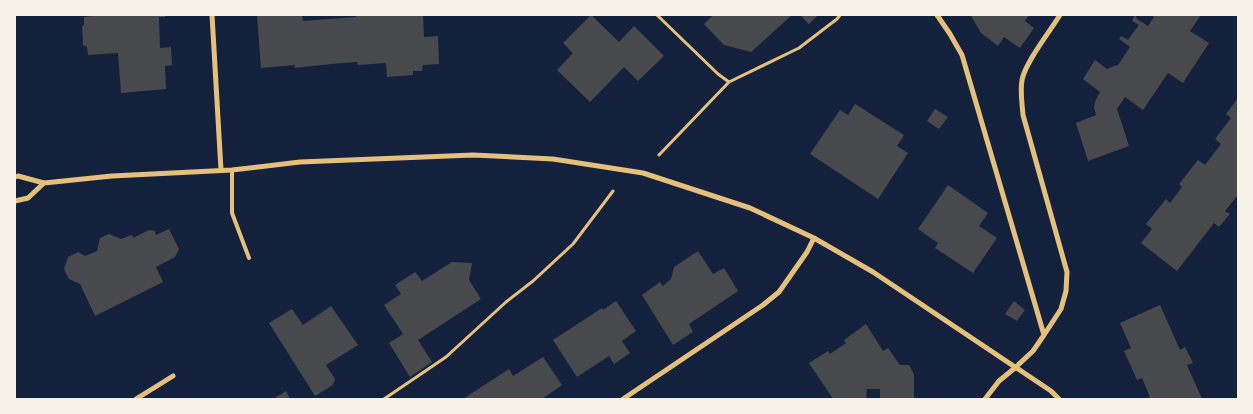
<svg xmlns="http://www.w3.org/2000/svg" width="1253" height="414" font-family="Figtree,sans-serif">
	<style>
		.building { fill: #48494c }
		.lines { fill: none; stroke-linecap: round; stroke-linejoin: round }
		.path { stroke: #e5c07b; stroke-width: 3 }
		.service { stroke: #e5c07b; stroke-width: 4 }
		.minor { stroke: #e5c07b; stroke-width: 5 }
	</style>
	<rect width="100%" height="100%" fill="#14213d"/>
	<path class="building" d="M 103,15 L 165,15 L 165,17 L 159,17 L 160,48 L 171,47 L 172,65 L 165,66 L 166,89 L 121,93 L 118,53 L 88,55 L 87,47 L 83,45 L 82,26 L 84,25 L 84,17 Z
		M 257,15 L 302,15 L 303,21 L 356,17 L 356,15 L 423,15 L 424,37 L 438,36 L 439,64 L 423,65 L 422,71 L 413,71 L 413,75 L 387,77 L 386,63 L 358,65 L 357,62 L 331,64 L 294,68 L 295,65 L 261,68 Z
		M 591,15 L 619,42 L 634,26 L 664,56 L 638,81 L 624,67 L 590,102 L 557,70 L 573,53 L 563,43 Z
		M 713,15 L 792,15 L 751,52 L 724,45 L 704,24 Z
		M 800,15 L 818,15 L 809,24 Z
		M 972,15 L 1029,15 L 1025,21 L 1034,28 L 1020,48 L 1004,37 L 998,46 L 981,33 L 971,16 Z
		M 1135,15 L 1137,19 L 1148,26 L 1154,17 L 1150,15 L 1201,15 L 1190,31 L 1209,43 L 1183,83 L 1168,73 L 1143,110 L 1125,97 L 1117,109 L 1129,146 L 1088,161 L 1076,123 L 1096,115 L 1094,107 L 1096,99 L 1100,92 L 1083,79 L 1095,60 L 1107,69 L 1114,66 L 1118,65 L 1130,47 L 1119,39 L 1121,36 L 1128,40 L 1139,25 L 1132,21 Z
		M 1238,98 L 1238,195 L 1225,211 L 1230,214 L 1219,227 L 1214,223 L 1177,271 L 1141,243 L 1152,229 L 1146,224 L 1166,199 L 1170,203 L 1182,187 L 1179,184 L 1198,160 L 1205,165 L 1221,144 L 1215,139 L 1231,118 L 1226,114 Z
		M 855,104 L 904,135 L 897,146 L 908,153 L 878,199 L 810,154 L 840,110 L 848,115 Z
		M 935,109 L 948,117 L 939,129 L 927,121 Z
		M 948,185 L 988,213 L 979,226 L 997,238 L 973,273 L 935,248 L 938,243 L 918,229 Z
		M 169,229 L 179,249 L 175,257 L 156,267 L 163,282 L 95,316 L 80,284 L 69,279 L 64,269 L 68,257 L 78,252 L 85,256 L 97,251 L 100,238 L 109,234 L 121,239 L 132,235 L 133,238 L 149,230 L 155,231 L 156,235 Z
		M 698,251 L 713,274 L 724,268 L 738,291 L 689,324 L 693,332 L 673,345 L 642,295 L 660,282 L 663,286 L 671,279 L 674,267 Z
		M 452,262 L 472,263 L 469,280 L 481,299 L 418,340 L 432,362 L 410,377 L 389,343 L 403,334 L 384,305 L 401,294 L 395,285 L 415,272 L 422,281 Z
		M 616,301 L 636,331 L 622,341 L 630,353 L 614,364 L 609,356 L 577,377 L 553,340 L 602,308 L 603,310 Z
		M 1014,301 L 1025,310 L 1017,321 L 1005,314 Z
		M 1160,305 L 1180,350 L 1185,347 L 1193,363 L 1187,365 L 1202,399 L 1146,399 L 1150,397 L 1142,378 L 1137,380 L 1124,351 L 1131,348 L 1120,323 Z
		M 331,306 L 358,345 L 326,365 L 335,379 L 333,385 L 315,396 L 269,323 L 292,309 L 303,325 Z
		M 866,324 L 883,351 L 888,348 L 900,365 L 909,365 L 914,374 L 914,399 L 880,399 L 880,389 L 867,389 L 866,399 L 833,399 L 809,363 L 828,351 L 830,354 L 846,343 L 844,340 Z
		M 543,357 L 562,385 L 542,399 L 463,399 L 509,369 L 513,376 Z
		M 286,391 L 290,399 L 273,399 Z"/>
	<g class="lines">
		<path class="path" d="M 657,15 L 718,74 L 729,82
			M 659,155 L 729,82 L 799,48 L 837,19 L 840,15
			M 384,399 L 446,357 L 506,302 L 533,281 L 573,244 L 613,191"/>
		<path class="service" d="M 232,170 L 232,213 L 249,258"/>
		<path class="minor" d="M 212,15 L 221,170
			M 937,15 L 950,34 L 962,55 L 1044,335
			M 15,177 L 18,176 L 44,183 L 112,176 L 232,170 L 300,162 L 473,155 L 553,159 L 643,173 L 750,208 L 814,238 L 873,272 L 1051,391 L 1059,399
			M 15,201 L 28,198 L 44,183
			M 136,399 L 173,376
			M 623,399 L 763,305 L 779,292 L 807,252 L 814,238
			M 985,399 L 999,381 L 1016,367 L 1033,351 L 1044,335 L 1061,309 L 1066,291 L 1067,272 L 1023,115 C 1022,103 1020,91 1022,80 C 1025,63 1050,31 1060,15"/>
	</g>
	<rect width="1253" height="414" fill="none" stroke="#f6f1e7" stroke-width="32"/>
</svg>
